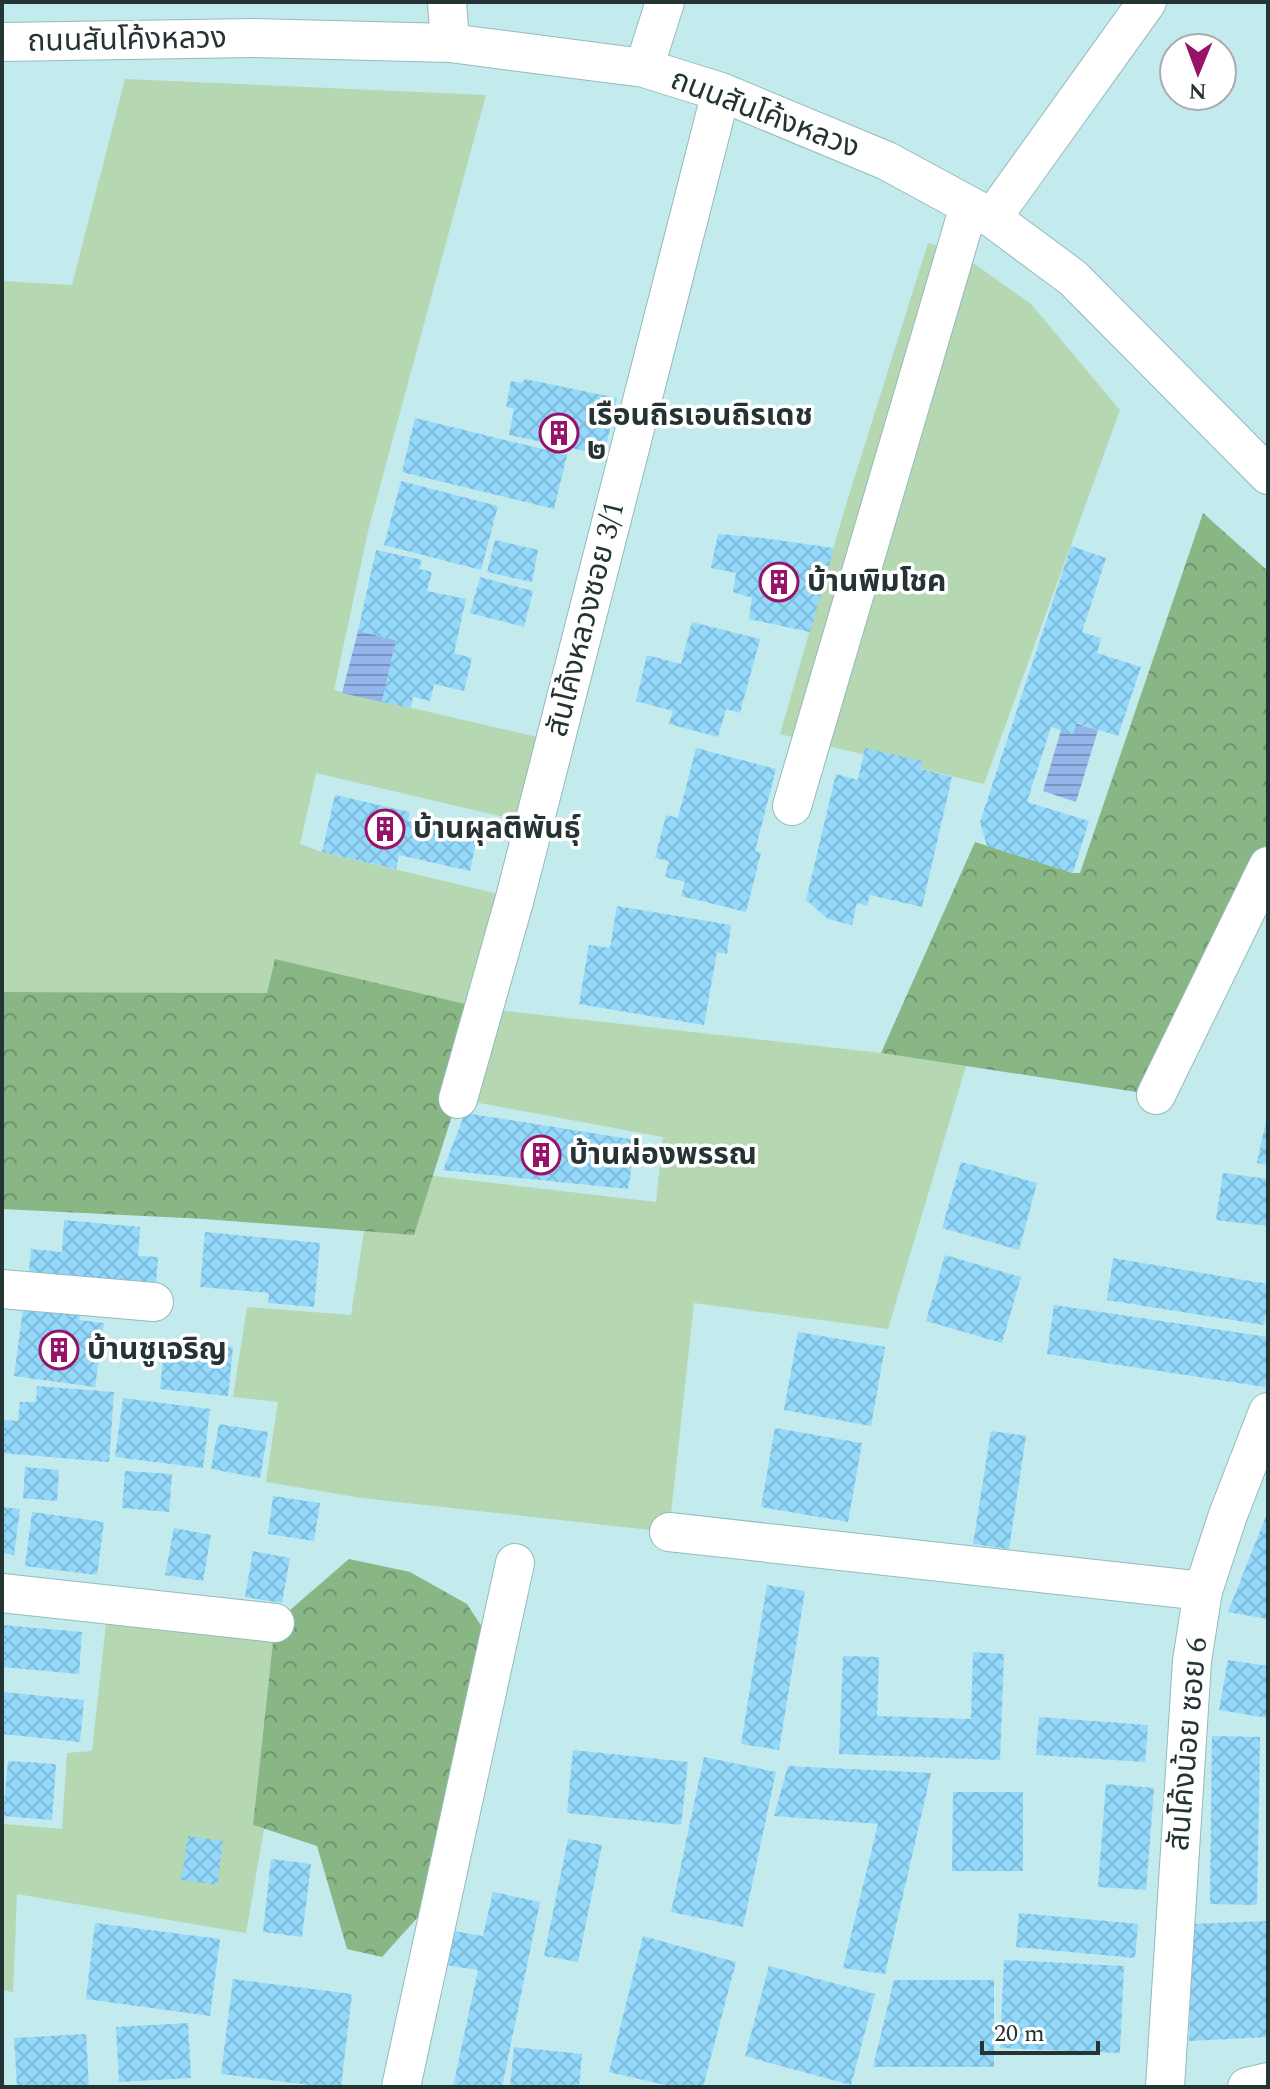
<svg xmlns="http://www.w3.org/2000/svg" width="1270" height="2089" font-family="Spectral,'Noto Sans Thai',serif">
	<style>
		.grass { fill: #b5d7b1 }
		.forest { fill: url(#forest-crowns) }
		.water { fill: url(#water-rules) }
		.building { fill: url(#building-cross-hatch) }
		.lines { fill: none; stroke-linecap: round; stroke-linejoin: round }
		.minor-casing { stroke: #94babd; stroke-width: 40 }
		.minor { stroke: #fff; stroke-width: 38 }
		.labels { text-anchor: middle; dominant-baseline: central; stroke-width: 7; stroke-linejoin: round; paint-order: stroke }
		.street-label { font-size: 30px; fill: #243334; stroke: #fff }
		.poi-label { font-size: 30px; font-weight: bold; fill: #243334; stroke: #fff; text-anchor: start }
	</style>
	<defs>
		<pattern id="forest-crowns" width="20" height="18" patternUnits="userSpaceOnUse" patternTransform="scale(2)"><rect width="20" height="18" fill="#89b685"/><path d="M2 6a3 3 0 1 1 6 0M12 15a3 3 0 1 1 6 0" fill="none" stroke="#70956e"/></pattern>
		<pattern id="water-rules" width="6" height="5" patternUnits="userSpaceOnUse" patternTransform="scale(2)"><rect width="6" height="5" fill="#94b5ea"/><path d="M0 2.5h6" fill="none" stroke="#7994be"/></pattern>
		<pattern id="building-cross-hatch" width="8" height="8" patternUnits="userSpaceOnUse" patternTransform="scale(2)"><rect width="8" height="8" fill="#93d9fc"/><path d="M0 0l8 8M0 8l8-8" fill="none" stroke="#7fbbd9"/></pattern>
	</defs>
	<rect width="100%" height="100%" fill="#c3eaed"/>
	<path class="grass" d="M 125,79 L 486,95 L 369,527 L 334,690 L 554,741 L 534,824 L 316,773 L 300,844 L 322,852 L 515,898 L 487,1009 L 881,1053 L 966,1066 L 888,1329 L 694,1303 L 669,1532 L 362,1498 L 266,1482 L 278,1402 L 233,1397 L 247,1307 L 351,1315 L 364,1231 L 414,1234 L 432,1176 L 656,1202 L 663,1137 L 458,1099 L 275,959 L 267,993 L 2,992 L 2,281 L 72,285 Z
		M 928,243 L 956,251 L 1031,304 L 1120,410 L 984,784 L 780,734 L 845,508 Z
		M 108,1605 L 275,1623 L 253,1825 L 264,1829 L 246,1933 L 17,1894 L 13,1992 L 2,1990 L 3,1824 L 62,1829 L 67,1753 L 92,1751 Z"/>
	<path class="forest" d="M 1203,513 L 1268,571 L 1268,866 L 1156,1095 L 881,1053 L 975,842 L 1073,873 L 1080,873 Z
		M 275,959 L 486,1009 L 414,1235 L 205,1219 L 2,1209 L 2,992 L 267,993 Z
		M 349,1559 L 410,1572 L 467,1604 L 497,1650 L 445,1887 L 382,1957 L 347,1949 L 317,1846 L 253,1825 L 275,1623 Z"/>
	<path class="water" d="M 358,631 L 396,640 L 382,702 L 342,693 Z
		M 1064,720 L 1098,730 L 1076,802 L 1043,791 Z"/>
	<path class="building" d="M 525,379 L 617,398 L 604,455 L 509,435 L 514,409 L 506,407 L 511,381 L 522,383 Z
		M 415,418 L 567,455 L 554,509 L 402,472 Z
		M 401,481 L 498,506 L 481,570 L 384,545 Z
		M 718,534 L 754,537 L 834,548 L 810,632 L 749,619 L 752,598 L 733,592 L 736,573 L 711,568 Z
		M 495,540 L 538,550 L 532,582 L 487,572 Z
		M 1071,546 L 1106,558 L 1082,632 L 1101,638 L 1097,653 L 1141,667 L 1118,736 L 1077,723 L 1073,734 L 1051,727 L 1027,802 L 1089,821 L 1073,873 L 987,846 L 980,822 Z
		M 376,550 L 422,560 L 419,569 L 432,572 L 427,591 L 466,599 L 454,653 L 472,658 L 464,691 L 434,684 L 430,701 L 413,697 L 411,708 L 382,702 L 396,640 L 358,631 Z
		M 480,577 L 533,591 L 524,627 L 470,613 Z
		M 692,622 L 760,639 L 740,713 L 726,709 L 718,737 L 669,724 L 673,711 L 636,701 L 647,655 L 681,664 Z
		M 696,748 L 776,769 L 755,851 L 761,853 L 746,912 L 681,896 L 685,882 L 665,877 L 669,861 L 655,858 L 666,815 L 678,818 Z
		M 865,748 L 922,761 L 921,769 L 952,777 L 922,907 L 870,895 L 867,906 L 857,903 L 852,925 L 828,919 L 806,900 L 836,774 L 858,780 Z
		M 335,795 L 410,812 L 408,821 L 477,837 L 470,871 L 399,855 L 396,869 L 322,852 Z
		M 617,906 L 731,925 L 727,954 L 717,952 L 704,1025 L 579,1004 L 589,945 L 610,948 Z
		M 465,1113 L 636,1140 L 628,1189 L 443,1170 Z
		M 1267,1116 L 1268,1116 L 1268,1165 L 1257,1163 Z
		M 961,1162 L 1037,1183 L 1019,1250 L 942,1228 Z
		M 1223,1173 L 1268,1179 L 1268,1226 L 1216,1220 Z
		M 64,1220 L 140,1227 L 138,1256 L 158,1257 L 156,1285 L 28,1283 L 31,1249 L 62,1252 Z
		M 205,1232 L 320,1243 L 314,1307 L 268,1303 L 269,1293 L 200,1287 Z
		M 945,1255 L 1021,1277 L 1002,1343 L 926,1321 Z
		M 1113,1258 L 1268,1284 L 1268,1301 L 1264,1325 L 1107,1300 Z
		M 24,1302 L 81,1310 L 79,1320 L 104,1323 L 95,1387 L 14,1376 Z
		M 1054,1305 L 1268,1337 L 1268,1365 L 1265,1387 L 1047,1354 Z
		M 798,1332 L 885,1347 L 871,1426 L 784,1410 Z
		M 165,1341 L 233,1347 L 228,1396 L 160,1389 Z
		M 37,1386 L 114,1392 L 109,1462 L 2,1453 L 3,1420 L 18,1421 L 20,1402 L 36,1402 Z
		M 123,1398 L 210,1409 L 203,1468 L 115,1457 Z
		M 219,1424 L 268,1432 L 260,1478 L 211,1469 Z
		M 775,1428 L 862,1443 L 848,1522 L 761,1507 Z
		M 991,1431 L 1026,1436 L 1009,1549 L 973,1544 Z
		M 25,1467 L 59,1470 L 57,1501 L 23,1498 Z
		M 125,1471 L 172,1474 L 169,1512 L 122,1508 Z
		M 273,1496 L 320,1503 L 314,1541 L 268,1534 Z
		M 2,1507 L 20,1509 L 14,1555 L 2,1553 Z
		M 1268,1511 L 1268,1619 L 1228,1612 Z
		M 32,1512 L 104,1522 L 97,1575 L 25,1566 Z
		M 174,1528 L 211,1535 L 203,1581 L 165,1575 Z
		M 253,1551 L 290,1558 L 282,1603 L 245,1597 Z
		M 767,1585 L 805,1591 L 779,1750 L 741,1744 Z
		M 2,1625 L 82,1632 L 79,1674 L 2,1667 Z
		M 973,1652 L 1004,1654 L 1000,1760 L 839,1754 L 843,1656 L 879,1657 L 877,1716 L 971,1719 Z
		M 1228,1660 L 1268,1666 L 1268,1718 L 1219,1710 Z
		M 2,1692 L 84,1700 L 80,1742 L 2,1734 Z
		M 1039,1717 L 1148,1725 L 1145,1762 L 1036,1755 Z
		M 1212,1736 L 1260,1737 L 1257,1905 L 1210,1904 Z
		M 573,1750 L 688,1762 L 681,1825 L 567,1813 Z
		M 704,1757 L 776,1772 L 743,1927 L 671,1912 Z
		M 8,1761 L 56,1764 L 52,1820 L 3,1816 Z
		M 788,1766 L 931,1773 L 885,1974 L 843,1968 L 878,1824 L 774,1816 Z
		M 1106,1784 L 1154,1788 L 1146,1890 L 1098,1887 Z
		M 953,1792 L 1023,1792 L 1023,1871 L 952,1871 Z
		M 188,1836 L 223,1841 L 217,1885 L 181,1880 Z
		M 568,1839 L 602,1845 L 578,1962 L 544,1956 Z
		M 271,1859 L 311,1864 L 302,1937 L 263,1932 Z
		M 493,1892 L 540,1902 L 502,2087 L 453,2087 L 478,1970 L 438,1964 L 442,1929 L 483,1936 Z
		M 1019,1913 L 1138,1924 L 1135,1958 L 1016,1947 Z
		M 1268,1921 L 1268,2037 L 1189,2041 L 1193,1924 Z
		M 95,1923 L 220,1939 L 210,2016 L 86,1999 Z
		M 643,1936 L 736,1962 L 703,2087 L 674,2087 L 609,2072 Z
		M 1004,1960 L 1124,1966 L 1120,2053 L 1000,2048 Z
		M 769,1966 L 875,1994 L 851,2085 L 745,2056 Z
		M 233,1979 L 352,1994 L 341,2087 L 326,2087 L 221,2074 Z
		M 894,1980 L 994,1980 L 994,2067 L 873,2067 Z
		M 188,2023 L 191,2078 L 119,2082 L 116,2027 Z
		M 86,2034 L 89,2087 L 17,2087 L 14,2038 Z
		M 514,2047 L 582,2054 L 579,2087 L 510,2087 Z"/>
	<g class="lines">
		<defs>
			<path id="minor" d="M 447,2 L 450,43
				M 2,42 L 253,38 L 450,43 L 644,68 L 721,92 L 887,161 L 992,218 L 1073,278 L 1268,475
				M 644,68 L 665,2
				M 992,218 L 1147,2
				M 792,806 L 969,206
				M 1156,1095 L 1268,866
				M 458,1099 L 515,898 L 721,92
				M 2,1289 L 154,1302
				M 669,1532 L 1203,1591
				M 2,1593 L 275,1623
				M 401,2087 L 515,1563
				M 1165,2087 L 1192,1661 L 1203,1591 L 1228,1515 L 1268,1412
				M 1247,2087 L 1268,2082"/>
		</defs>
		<use href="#minor" class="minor-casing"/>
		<use href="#minor" class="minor"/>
	</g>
	<defs>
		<symbol id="building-ring" viewBox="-11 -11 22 22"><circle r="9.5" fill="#fff" stroke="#981267" stroke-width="1.5"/><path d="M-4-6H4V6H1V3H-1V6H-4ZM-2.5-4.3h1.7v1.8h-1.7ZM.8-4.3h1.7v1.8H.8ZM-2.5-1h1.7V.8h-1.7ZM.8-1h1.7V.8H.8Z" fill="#981267"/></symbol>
	</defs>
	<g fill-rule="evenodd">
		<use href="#building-ring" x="537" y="411" width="44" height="44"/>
		<use href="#building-ring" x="757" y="560" width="44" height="44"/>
		<use href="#building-ring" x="363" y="807" width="44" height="44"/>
		<use href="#building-ring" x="519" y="1133" width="44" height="44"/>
		<use href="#building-ring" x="37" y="1328" width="44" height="44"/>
	</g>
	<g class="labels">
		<g class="street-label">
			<text transform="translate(127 40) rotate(-1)">ถนนสันโค้งหลวง</text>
			<text transform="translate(765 114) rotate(21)">ถนนสันโค้งหลวง</text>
			<text transform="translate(586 619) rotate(-76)">สันโค้งหลวงซอย 3/1</text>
			<text transform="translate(1188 1744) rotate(-85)">สันโค้งน้อย ซอย 6</text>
		</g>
		<g class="poi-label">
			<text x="587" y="416">เรือนถิรเอนถิรเดช<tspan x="587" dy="34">๒</tspan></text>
			<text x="807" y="582">บ้านพิมโชค</text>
			<text x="413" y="829">บ้านผุลติพันธ์ุ</text>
			<text x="569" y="1155">บ้านผ่องพรรณ</text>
			<text x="87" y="1350">บ้านชูเจริญ</text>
		</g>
	</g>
	<rect width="1270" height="2089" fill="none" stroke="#243334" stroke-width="8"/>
	<g transform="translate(1198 72) rotate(181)"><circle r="38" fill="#ffffff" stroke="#a7adae" stroke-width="2"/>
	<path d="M0-6L14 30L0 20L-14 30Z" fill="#981267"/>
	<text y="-12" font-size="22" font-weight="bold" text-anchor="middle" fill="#243334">N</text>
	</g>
	<path d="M982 2041v12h116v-12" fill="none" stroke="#243334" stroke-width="4"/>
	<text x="994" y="2041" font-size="24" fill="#243334" stroke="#ffffff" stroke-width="6" paint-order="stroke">20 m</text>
</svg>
